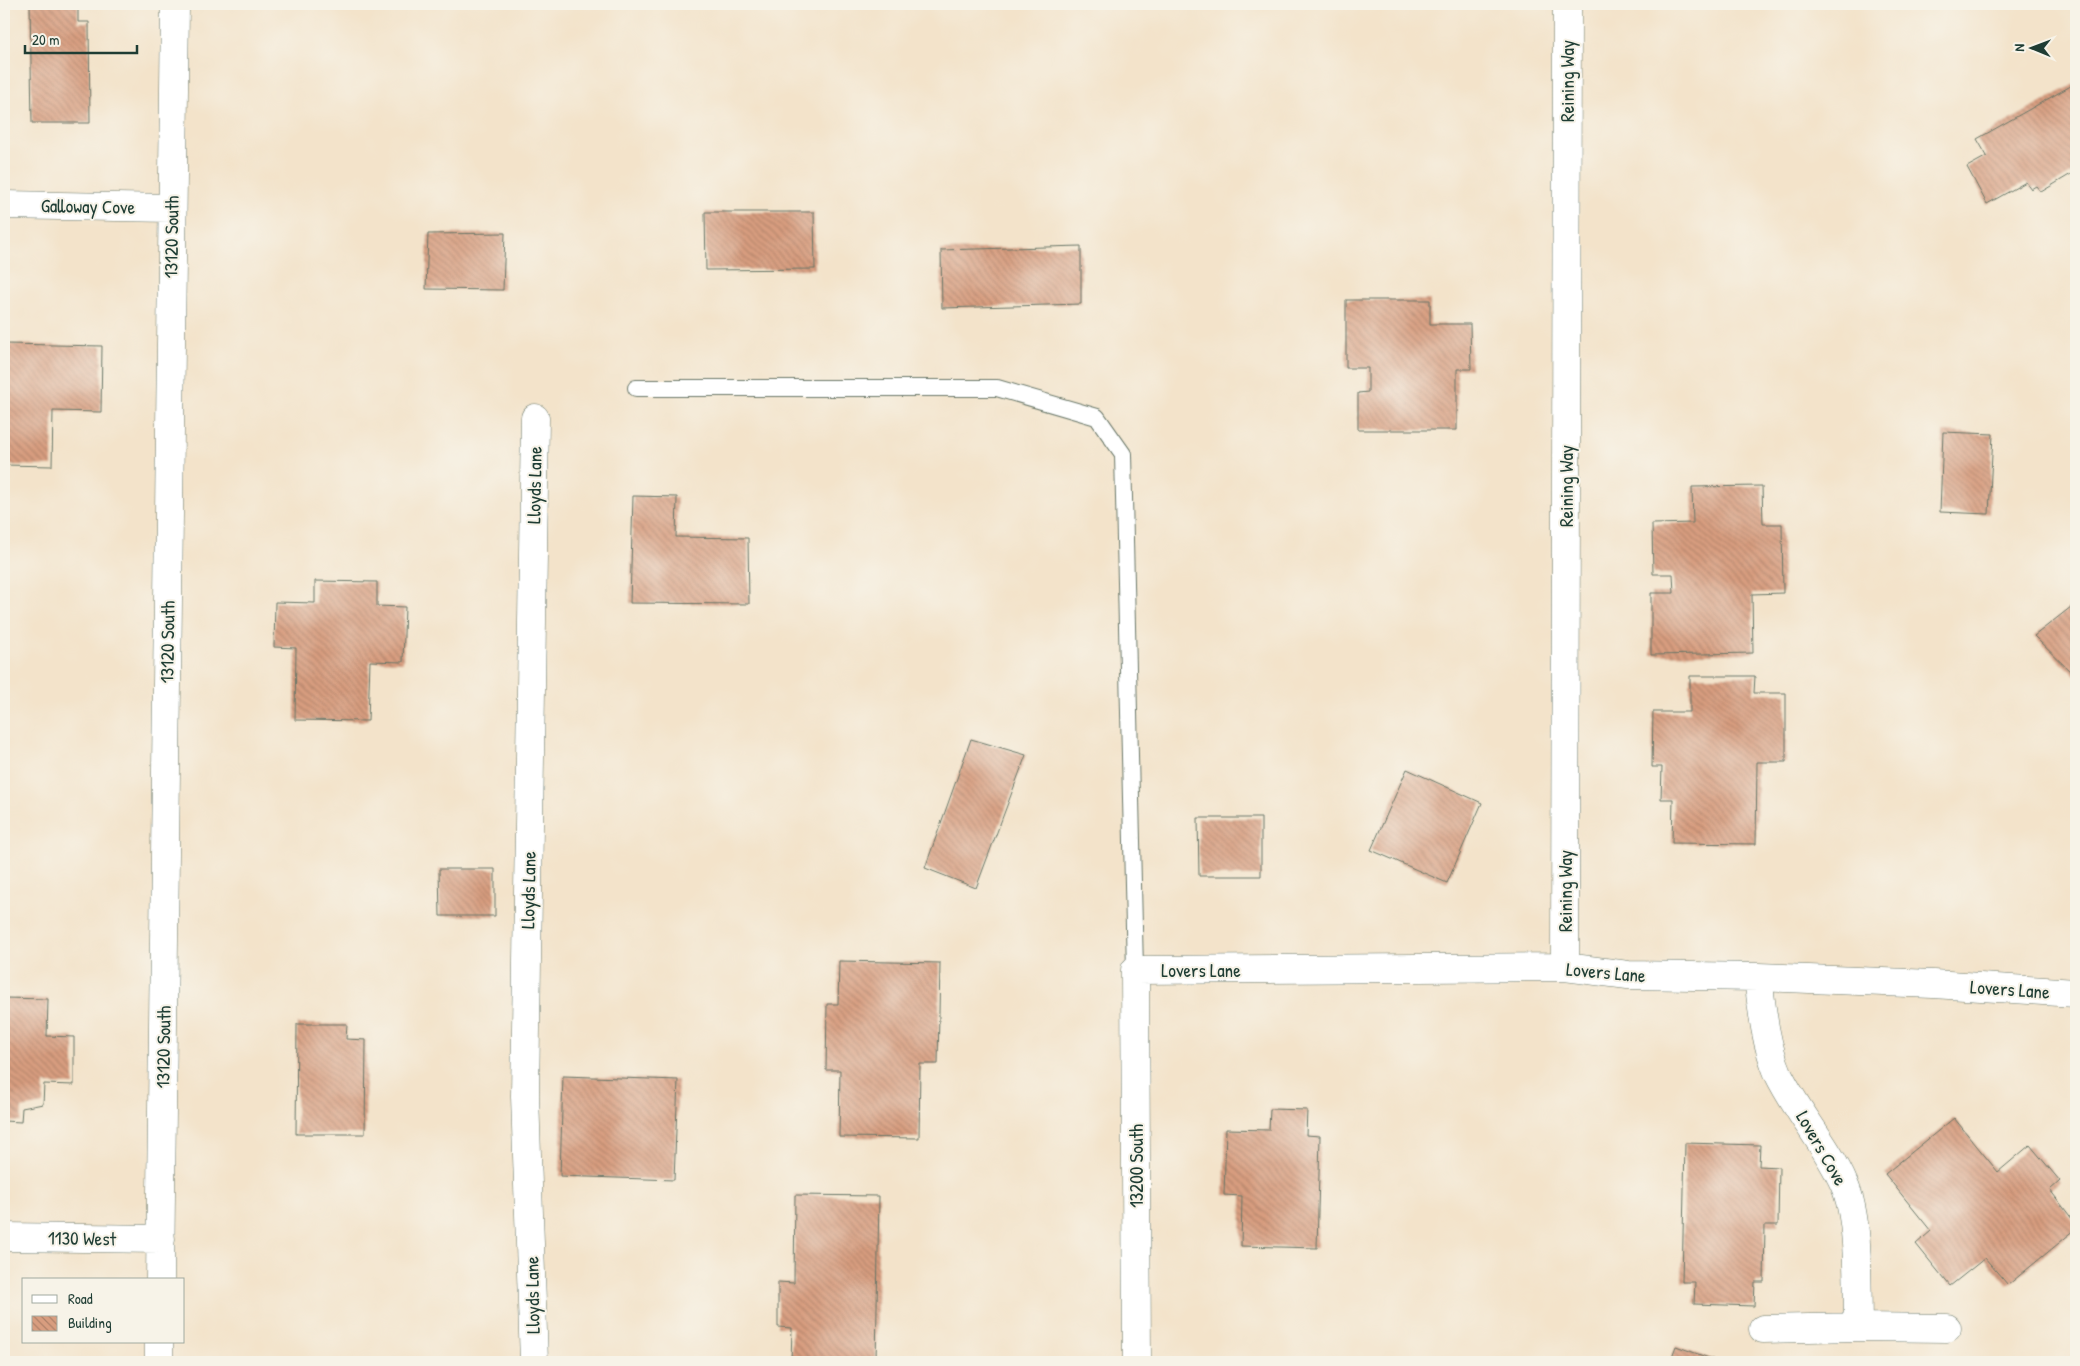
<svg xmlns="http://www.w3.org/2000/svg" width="2080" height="1366" font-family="'Patrick Hand',sans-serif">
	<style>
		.building { fill: url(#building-back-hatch) }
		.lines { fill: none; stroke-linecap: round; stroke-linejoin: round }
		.service-casing { stroke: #697768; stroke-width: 18 }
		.minor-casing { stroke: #697768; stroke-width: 29 }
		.service { stroke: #fff; stroke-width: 16 }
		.minor { stroke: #fff; stroke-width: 28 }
		.labels { text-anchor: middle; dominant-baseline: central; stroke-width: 4; stroke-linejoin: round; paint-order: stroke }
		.street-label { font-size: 19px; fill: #1f3d34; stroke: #f7f3e8 }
	</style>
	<defs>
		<pattern id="building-back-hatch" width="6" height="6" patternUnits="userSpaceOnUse" patternTransform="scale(1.25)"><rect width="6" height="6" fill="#d89d7f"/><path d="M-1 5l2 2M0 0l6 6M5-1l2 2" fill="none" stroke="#af8169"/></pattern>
	</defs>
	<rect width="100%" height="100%" fill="#f7f3e8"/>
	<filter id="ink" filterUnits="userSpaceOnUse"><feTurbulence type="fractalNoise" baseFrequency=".02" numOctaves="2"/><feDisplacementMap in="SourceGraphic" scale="10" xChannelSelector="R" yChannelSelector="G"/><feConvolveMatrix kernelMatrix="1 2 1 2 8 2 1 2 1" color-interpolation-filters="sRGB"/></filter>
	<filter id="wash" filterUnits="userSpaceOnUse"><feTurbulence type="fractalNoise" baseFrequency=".0096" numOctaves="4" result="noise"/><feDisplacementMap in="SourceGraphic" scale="20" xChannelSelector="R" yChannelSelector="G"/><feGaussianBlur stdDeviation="1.12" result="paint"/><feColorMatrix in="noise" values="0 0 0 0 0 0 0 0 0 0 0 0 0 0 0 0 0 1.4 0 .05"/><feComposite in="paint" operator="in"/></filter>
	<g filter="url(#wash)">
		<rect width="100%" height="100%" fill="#f3e3ca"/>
		<g id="blocks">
			<path class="building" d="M 30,4 L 78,4 L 78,22 L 89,22 L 90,123 L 32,123 Z
				M 2076,83 L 2076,171 L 2041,192 L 2036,186 L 2031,189 L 2026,182 L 1987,204 L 1967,167 L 1987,156 L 1977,139 Z
				M 705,212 L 814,212 L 815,269 L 706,270 Z
				M 505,233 L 503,290 L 426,289 L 428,234 Z
				M 1081,246 L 1081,304 L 942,308 L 941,250 Z
				M 1346,300 L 1430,300 L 1430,324 L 1470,324 L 1471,369 L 1457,369 L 1457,430 L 1358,430 L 1358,393 L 1368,392 L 1368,368 L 1346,368 Z
				M 4,333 L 7,333 L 6,344 L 102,346 L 101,412 L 53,411 L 52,466 L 4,465 Z
				M 1943,432 L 1993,434 L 1989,514 L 1940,512 Z
				M 1762,486 L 1763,524 L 1782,524 L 1783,593 L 1752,594 L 1753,653 L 1651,655 L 1651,593 L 1674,593 L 1673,574 L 1653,574 L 1652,524 L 1693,523 L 1692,487 Z
				M 633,496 L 677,497 L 676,537 L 748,538 L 749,604 L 630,603 Z
				M 315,581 L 377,582 L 377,606 L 405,607 L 403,662 L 370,661 L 368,721 L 295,720 L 296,648 L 274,647 L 275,602 L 315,603 Z
				M 2076,603 L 2076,675 L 2075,676 L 2034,636 Z
				M 1690,676 L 1755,676 L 1754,693 L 1786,693 L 1786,762 L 1757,762 L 1756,844 L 1672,843 L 1673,799 L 1661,799 L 1662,767 L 1652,767 L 1653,712 L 1690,712 Z
				M 971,739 L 1026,755 L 976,888 L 925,868 Z
				M 1407,769 L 1482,803 L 1447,883 L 1371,850 Z
				M 1198,818 L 1261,818 L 1261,876 L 1199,876 Z
				M 439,869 L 495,869 L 495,916 L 440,916 Z
				M 839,961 L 940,963 L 938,1064 L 920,1064 L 919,1138 L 839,1137 L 840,1070 L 826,1070 L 827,1004 L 838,1004 Z
				M 4,998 L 48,999 L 47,1036 L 74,1037 L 74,1085 L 44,1084 L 43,1104 L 22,1108 L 21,1122 L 4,1121 Z
				M 297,1024 L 347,1024 L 346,1039 L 366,1040 L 365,1134 L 296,1134 Z
				M 563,1076 L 678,1080 L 674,1180 L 560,1176 Z
				M 1270,1109 L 1307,1110 L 1306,1135 L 1320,1136 L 1317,1248 L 1241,1246 L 1242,1196 L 1224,1195 L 1226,1129 L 1269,1130 Z
				M 1954,1118 L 1998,1172 L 2030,1145 L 2060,1181 L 2050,1190 L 2076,1224 L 2076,1229 L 2008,1285 L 1985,1258 L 1950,1286 L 1916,1244 L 1931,1231 L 1885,1174 Z
				M 1685,1143 L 1760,1145 L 1759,1166 L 1779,1167 L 1778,1225 L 1765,1225 L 1764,1282 L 1755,1282 L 1754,1306 L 1694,1304 L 1695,1282 L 1682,1282 Z
				M 795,1195 L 879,1196 L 876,1362 L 791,1362 L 792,1328 L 778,1327 L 778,1282 L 794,1283 Z
				M 1676,1346 L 1720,1362 L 1670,1362 Z"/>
		</g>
	</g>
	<g filter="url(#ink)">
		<use href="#blocks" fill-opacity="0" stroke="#697768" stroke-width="1"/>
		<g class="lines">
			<defs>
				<path id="service" d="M 636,388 L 997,388 L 1097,417 L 1123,454 L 1135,970"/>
				<path id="minor" d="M 4,205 L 171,208
					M 1565,967 L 1567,4
					M 1758,977 C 1762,1009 1765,1042 1778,1073 C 1796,1111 1827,1145 1844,1184 C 1860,1219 1857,1286 1858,1327
					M 4,1237 L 161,1239
					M 160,1280 L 175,4
					M 1763,1329 L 1858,1327 L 1947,1328
					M 159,1362 L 159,1342
					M 534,1362 L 525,1096 L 535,418
					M 1137,1362 L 1135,970 L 1565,967 L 1628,975 L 1758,977 L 1933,984 L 2076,993"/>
			</defs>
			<use href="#service" class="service-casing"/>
			<use href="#minor" class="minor-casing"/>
			<use href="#service" class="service"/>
			<use href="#minor" class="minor"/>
		</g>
	</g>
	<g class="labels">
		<g class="street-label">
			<text transform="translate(1567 81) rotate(-90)">Reining Way</text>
			<text transform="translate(88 206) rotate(1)">Galloway Cove</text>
			<text transform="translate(171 237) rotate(-89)">13120 South</text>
			<text transform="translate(534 485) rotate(-89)">Lloyds Lane</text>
			<text transform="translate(1566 486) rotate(-90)">Reining Way</text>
			<text transform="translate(167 642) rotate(-89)">13120 South</text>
			<text transform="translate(528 890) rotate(-89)">Lloyds Lane</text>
			<text transform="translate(1565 891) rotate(-90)">Reining Way</text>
			<text x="1201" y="970">Lovers Lane</text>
			<text transform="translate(1606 972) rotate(5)">Lovers Lane</text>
			<text transform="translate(2010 989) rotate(4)">Lovers Lane</text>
			<text transform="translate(163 1047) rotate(-89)">13120 South</text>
			<text transform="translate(1822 1148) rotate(60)">Lovers Cove</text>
			<text transform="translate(1136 1166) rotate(-90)">13200 South</text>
			<text transform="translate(82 1238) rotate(1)">1130 West</text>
			<text transform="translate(532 1295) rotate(-91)">Lloyds Lane</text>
		</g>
	</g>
	<rect width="2080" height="1366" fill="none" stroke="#f7f3e8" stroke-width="20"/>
	<rect x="22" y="1278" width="162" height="65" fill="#f7f3e8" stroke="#a1aaa0"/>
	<rect x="32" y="1295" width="25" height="8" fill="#ffffff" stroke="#a1aaa0"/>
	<text x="68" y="1304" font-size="15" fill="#1f3d34">Road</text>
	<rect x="32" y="1316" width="25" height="15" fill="url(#building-back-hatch)" stroke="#a1aaa0"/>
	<text x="68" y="1328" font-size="15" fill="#1f3d34">Building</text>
	<g transform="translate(2032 48) rotate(271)" stroke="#f7f3e8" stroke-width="4" paint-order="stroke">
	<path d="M0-4L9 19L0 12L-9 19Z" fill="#1f3d34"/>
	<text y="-8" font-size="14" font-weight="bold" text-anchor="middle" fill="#1f3d34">N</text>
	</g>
	<path d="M25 45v8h112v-8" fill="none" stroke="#1f3d34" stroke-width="2.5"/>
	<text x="32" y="45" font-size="15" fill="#1f3d34" stroke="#f7f3e8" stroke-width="4" paint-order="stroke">20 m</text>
</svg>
